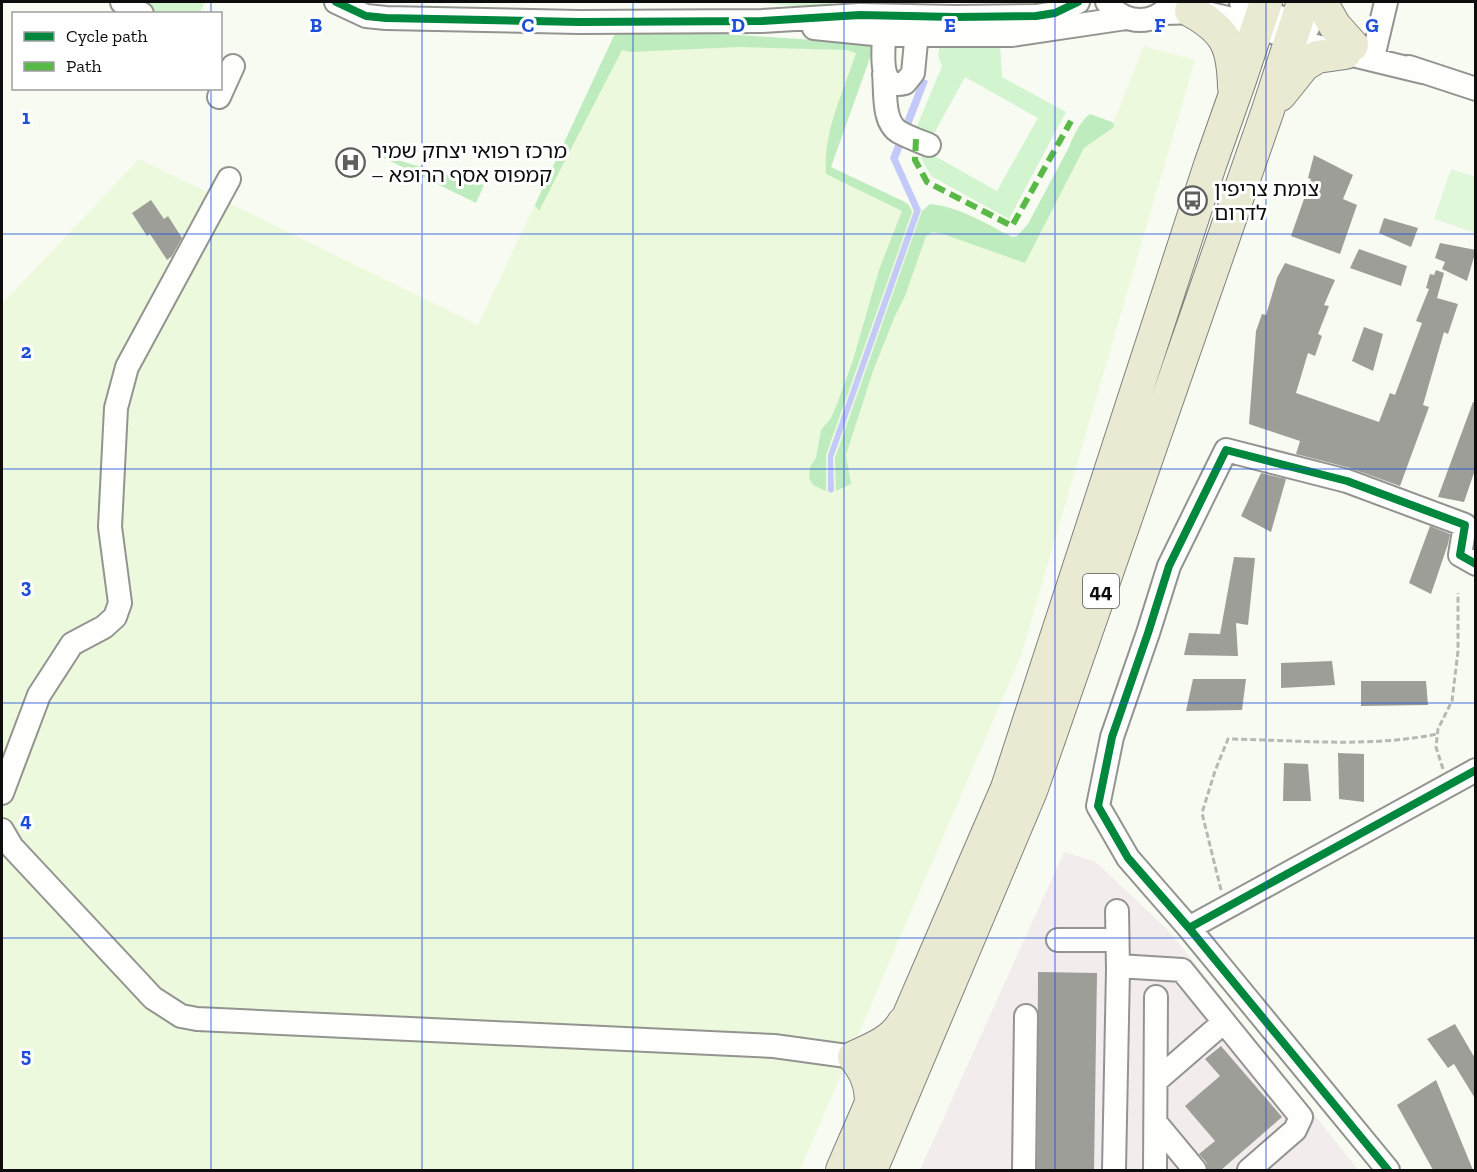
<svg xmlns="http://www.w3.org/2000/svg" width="1477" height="1172" font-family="'Zilla Slab','Noto Sans Hebrew',serif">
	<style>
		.industrial { fill: #f2edec }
		.farmland { fill: #edf9dc }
		.green { fill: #d2f4cf }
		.forest { fill: #bfecbf }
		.pitch { fill: #e0f7da }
		.water { fill: #c3cafa }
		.building { fill: #9d9e97 }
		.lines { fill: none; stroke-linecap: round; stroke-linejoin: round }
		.minor-casing { stroke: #939490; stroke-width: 26 }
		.highway-casing { stroke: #80817d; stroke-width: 34 }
		.path { stroke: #b7b8b6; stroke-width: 3; stroke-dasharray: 6 3; stroke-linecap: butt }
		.minor { stroke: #fefefd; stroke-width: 22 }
		.highway { stroke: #eaead3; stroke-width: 32 }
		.quiet { stroke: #58b947; stroke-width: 6; stroke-dasharray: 12 6; stroke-linecap: butt }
		.cycleway-casing { stroke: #fff; stroke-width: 11 }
		.cycleway { stroke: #00873e; stroke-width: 8 }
		.grid { fill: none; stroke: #1d4ed8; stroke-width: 1.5; stroke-opacity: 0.55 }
		.labels { text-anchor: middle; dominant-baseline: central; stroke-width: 6; stroke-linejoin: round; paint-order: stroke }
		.shield { fill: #fff; stroke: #565656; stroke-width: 1.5 }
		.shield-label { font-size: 20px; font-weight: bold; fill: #0d0d0d }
		.poi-label { font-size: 21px; fill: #0d0d0d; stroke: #fff; text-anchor: start }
		.grid-label { font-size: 20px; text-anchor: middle; font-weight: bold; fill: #1d4ed8; stroke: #fff; stroke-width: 6; stroke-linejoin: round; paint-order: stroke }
	</style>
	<rect width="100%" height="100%" fill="#f8fbf2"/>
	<path class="industrial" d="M 1064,852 L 1096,862 L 1170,932 L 1358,1170 L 920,1170 Z"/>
	<path class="farmland" d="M 618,28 L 874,44 L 830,169 L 1024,260 L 1091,117 L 1113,124 L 1144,46 L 1195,60 L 1021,656 L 800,1170 L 2,1170 L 2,304 L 139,159 L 478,325 Z"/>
	<path class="green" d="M 128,2 L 205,2 L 199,14 L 149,13 Z
		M 764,2 L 831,2 L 835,10 L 764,3 Z
		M 1000,43 L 1002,77 L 1066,112 L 1009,219 L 931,176 L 921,158 L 924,150 L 997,191 L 1038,118 L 965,77 L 931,139 L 915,131 L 942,66 L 938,56 L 940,44 Z"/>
	<path class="forest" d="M 618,27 L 875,44 L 831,167 L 905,202 L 909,205 L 912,212 L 826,455 L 826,491 L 813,485 L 809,478 L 810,467 L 816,458 L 821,430 L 831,418 L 837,404 L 853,360 L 879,270 L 902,211 L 826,174 C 823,131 843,93 856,53 L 847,50 L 739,47 L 630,52 L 622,50 L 539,211 L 535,205 Z
		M 1090,114 L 1112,122 L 1114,124 L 1114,127 L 1084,148 L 1025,263 L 943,234 L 933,232 L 926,236 L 905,296 L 895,316 L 873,371 L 846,455 L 851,484 L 836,491 L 835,458 L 922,211 L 930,204 C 960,207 985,223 1012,237 L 1017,236 L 1028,224 L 1069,147 C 1073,136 1081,120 1090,114 Z
		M 376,154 L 484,185 L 476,203 Z"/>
	<path class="pitch" d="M 1451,169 L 1475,177 L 1475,233 L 1434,219 Z"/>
	<path class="water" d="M 921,78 L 928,81 L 898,159 L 921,210 L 833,458 L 834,491 L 831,493 L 828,491 L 828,455 L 914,211 L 890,158 Z"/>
	<path class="building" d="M 1314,155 L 1353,175 L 1343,199 L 1357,205 L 1340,254 L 1291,236 L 1311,179 L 1308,178 Z
		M 151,200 L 164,219 L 168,216 L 182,238 L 172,256 L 167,260 L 150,234 L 147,236 L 132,213 Z
		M 1384,218 L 1418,228 L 1411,247 L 1379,233 Z
		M 1440,243 L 1476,250 L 1467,281 L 1442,269 L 1445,262 L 1435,258 Z
		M 1359,249 L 1407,266 L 1401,286 L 1350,268 Z
		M 1285,263 L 1335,280 L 1324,305 L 1329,306 L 1318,334 L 1322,336 L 1315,356 L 1308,353 L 1296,393 L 1379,422 L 1390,393 L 1395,395 L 1422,323 L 1416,321 L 1429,289 L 1426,288 L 1430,274 L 1434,275 L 1436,270 L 1444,273 L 1437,298 L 1458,304 L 1448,334 L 1444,332 L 1423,405 L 1429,407 L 1400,486 L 1350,468 L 1296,454 L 1300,441 L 1249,424 L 1256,331 L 1262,314 L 1266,315 L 1277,278 Z
		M 1364,327 L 1383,334 L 1373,371 L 1352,361 Z
		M 1473,402 L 1476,402 L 1476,467 L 1464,502 L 1438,497 Z
		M 1261,473 L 1286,479 L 1271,532 L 1241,516 Z
		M 1430,526 L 1450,534 L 1448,544 L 1431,594 L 1409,583 Z
		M 1234,557 L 1255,558 L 1248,625 L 1236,623 L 1238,656 L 1184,655 L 1189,633 L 1220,634 Z
		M 1332,661 L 1335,685 L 1281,688 L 1281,663 Z
		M 1193,679 L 1246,679 L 1242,710 L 1186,711 Z
		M 1361,681 L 1426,681 L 1428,705 L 1361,706 Z
		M 1338,753 L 1364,754 L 1364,802 L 1339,799 Z
		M 1284,763 L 1308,764 L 1311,801 L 1283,801 Z
		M 1038,972 L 1097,973 L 1094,1170 L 1037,1170 Z
		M 1455,1024 L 1476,1060 L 1476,1100 L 1454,1064 L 1448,1068 L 1427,1039 Z
		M 1221,1046 L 1282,1117 L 1221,1170 L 1208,1170 L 1206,1162 L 1199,1154 L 1215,1141 L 1185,1106 L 1220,1076 L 1205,1059 Z
		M 1436,1080 L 1473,1170 L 1433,1170 L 1397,1105 Z"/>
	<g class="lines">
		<defs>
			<path id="minor" d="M 122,2 L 142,14
				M 336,2 L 366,16 L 386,18 L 579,22 L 762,21 L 860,15 L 955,17 L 1036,16 L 1055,13 L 1078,2
				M 1107,2 C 1124,26 1156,26 1172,2
				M 1241,2 L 1308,28
				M 1163,13 L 1202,12 L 1258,25 L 1291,40 L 1423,72
				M 814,28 L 884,35 L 1012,35 L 1126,18
				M 884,35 C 884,51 877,91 905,83 L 913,73 L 918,21
				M 1371,59 L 1374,53 L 1386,2
				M 1409,67 L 1476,89
				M 884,74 C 886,91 882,122 899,132 C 908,137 919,141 929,145
				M 219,97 L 233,66
				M 2,793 L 39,695 L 72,644 L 104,627 L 115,617 L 120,603 L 110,527 L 116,408 L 127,367 L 229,179
				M 2,830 L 12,847 L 153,998 L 181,1016 L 197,1019 L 774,1046 L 854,1057
				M 1189,928 L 1128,858 L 1098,806 L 1112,737 L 1148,633 L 1169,566 L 1226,450 L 1347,481 L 1465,525 L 1460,555 L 1476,564
				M 1058,940 L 1117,940
				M 1118,966 L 1182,970 L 1301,1117 L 1295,1130 L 1249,1170
				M 1156,1081 L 1224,1022
				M 1156,1123 L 1195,1170
				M 1024,1170 L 1026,1016
				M 1114,1170 L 1118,969 L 1117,911
				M 1155,1170 L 1156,997
				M 1388,1170 L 1189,928 L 1476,770"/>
			<path id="highway" d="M 1321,2 L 1335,26 L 1352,45
				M 1191,11 C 1227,31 1233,47 1234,87
				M 1280,95 L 1304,65 L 1317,57 L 1345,53
				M 871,1104 C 871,1084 866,1072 854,1057 C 872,1049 893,1041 903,1023
				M 842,1170 L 1007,788 L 1210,165 L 1240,80 L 1266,2
				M 871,1170 L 1031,791 L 1268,110 L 1303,2"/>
		</defs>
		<use href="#minor" class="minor-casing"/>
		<use href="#highway" class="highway-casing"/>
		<path class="path" d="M 1443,769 L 1436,747 L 1438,729 L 1452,701 L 1458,651 L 1458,593
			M 1221,890 L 1202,813 L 1215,771 L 1228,739 C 1298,740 1369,748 1437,734"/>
		<use href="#minor" class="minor"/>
		<use href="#highway" class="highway"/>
		<path class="quiet" d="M 916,139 L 915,160 L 927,182 L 1012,226 L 1071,121"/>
		<defs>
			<path id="cycleway" d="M 336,2 L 366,16 L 386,18 L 579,22 L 762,21 L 860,15 L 955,17 L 1036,16 L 1055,13 L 1078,2
				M 1189,928 L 1128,858 L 1098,806 L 1112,737 L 1148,633 L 1169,566 L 1226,450 L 1347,481 L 1465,525 L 1460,555 L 1476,564
				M 1388,1170 L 1189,928 L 1476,770"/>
		</defs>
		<use href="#cycleway" class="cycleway-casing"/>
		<use href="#cycleway" class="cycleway"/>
	</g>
	<path class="grid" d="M 211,2 L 211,14M 422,2 L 422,1170M 633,2 L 633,1170M 844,2 L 844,1170M 1055,2 L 1055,1170M 1266,2 L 1266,1170M 211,88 L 211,1170M 2,234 L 1476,234M 2,469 L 1476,469M 2,703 L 1476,703M 2,938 L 1476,938"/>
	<defs>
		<symbol id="hospital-ring" viewBox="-11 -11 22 22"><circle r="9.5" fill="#fff" stroke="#5f605d" stroke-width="1.5"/><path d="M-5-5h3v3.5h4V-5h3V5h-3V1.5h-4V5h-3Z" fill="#5f605d"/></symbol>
		<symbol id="bus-ring" viewBox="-11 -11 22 22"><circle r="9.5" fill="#fff" stroke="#5f605d" stroke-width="1.5"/><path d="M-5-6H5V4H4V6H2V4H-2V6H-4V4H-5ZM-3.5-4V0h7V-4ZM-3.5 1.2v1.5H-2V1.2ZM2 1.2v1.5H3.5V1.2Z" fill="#5f605d"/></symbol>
	</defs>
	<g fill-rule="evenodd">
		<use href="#hospital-ring" x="334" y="146" width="33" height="33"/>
		<use href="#bus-ring" x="1176" y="184" width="33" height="33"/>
	</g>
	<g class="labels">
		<rect class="shield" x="1083" y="574" width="36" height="34" rx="4.5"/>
		<g class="shield-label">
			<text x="1101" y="591">44</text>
		</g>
		<g class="poi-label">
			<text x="371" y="150">מרכז רפואי יצחק שמיר<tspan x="371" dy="24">– קמפוס אסף הרופא</tspan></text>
			<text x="1214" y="188">צומת צריפין<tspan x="1214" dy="24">לדרום</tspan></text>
		</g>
	</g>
	<g class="grid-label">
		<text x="316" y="32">B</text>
		<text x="528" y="32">C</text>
		<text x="738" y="32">D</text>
		<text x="950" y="32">E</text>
		<text x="1160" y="32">F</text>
		<text x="1372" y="32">G</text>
		<text x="26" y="124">1</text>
		<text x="26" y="358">2</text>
		<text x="26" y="593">3</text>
		<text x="26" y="827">4</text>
		<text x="26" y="1062">5</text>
	</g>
	<rect width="1477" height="1172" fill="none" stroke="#0d0d0d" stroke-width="6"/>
	<rect x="12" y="12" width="210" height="78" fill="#ffffff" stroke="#9e9e9e" stroke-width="1.5"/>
	<rect x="24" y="32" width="30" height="9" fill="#00873e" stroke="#9e9e9e" stroke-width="1.5"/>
	<text x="66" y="42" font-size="18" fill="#0d0d0d">Cycle path</text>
	<rect x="24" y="62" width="30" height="9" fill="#58b947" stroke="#9e9e9e" stroke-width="1.5"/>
	<text x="66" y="72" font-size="18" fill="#0d0d0d">Path</text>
</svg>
